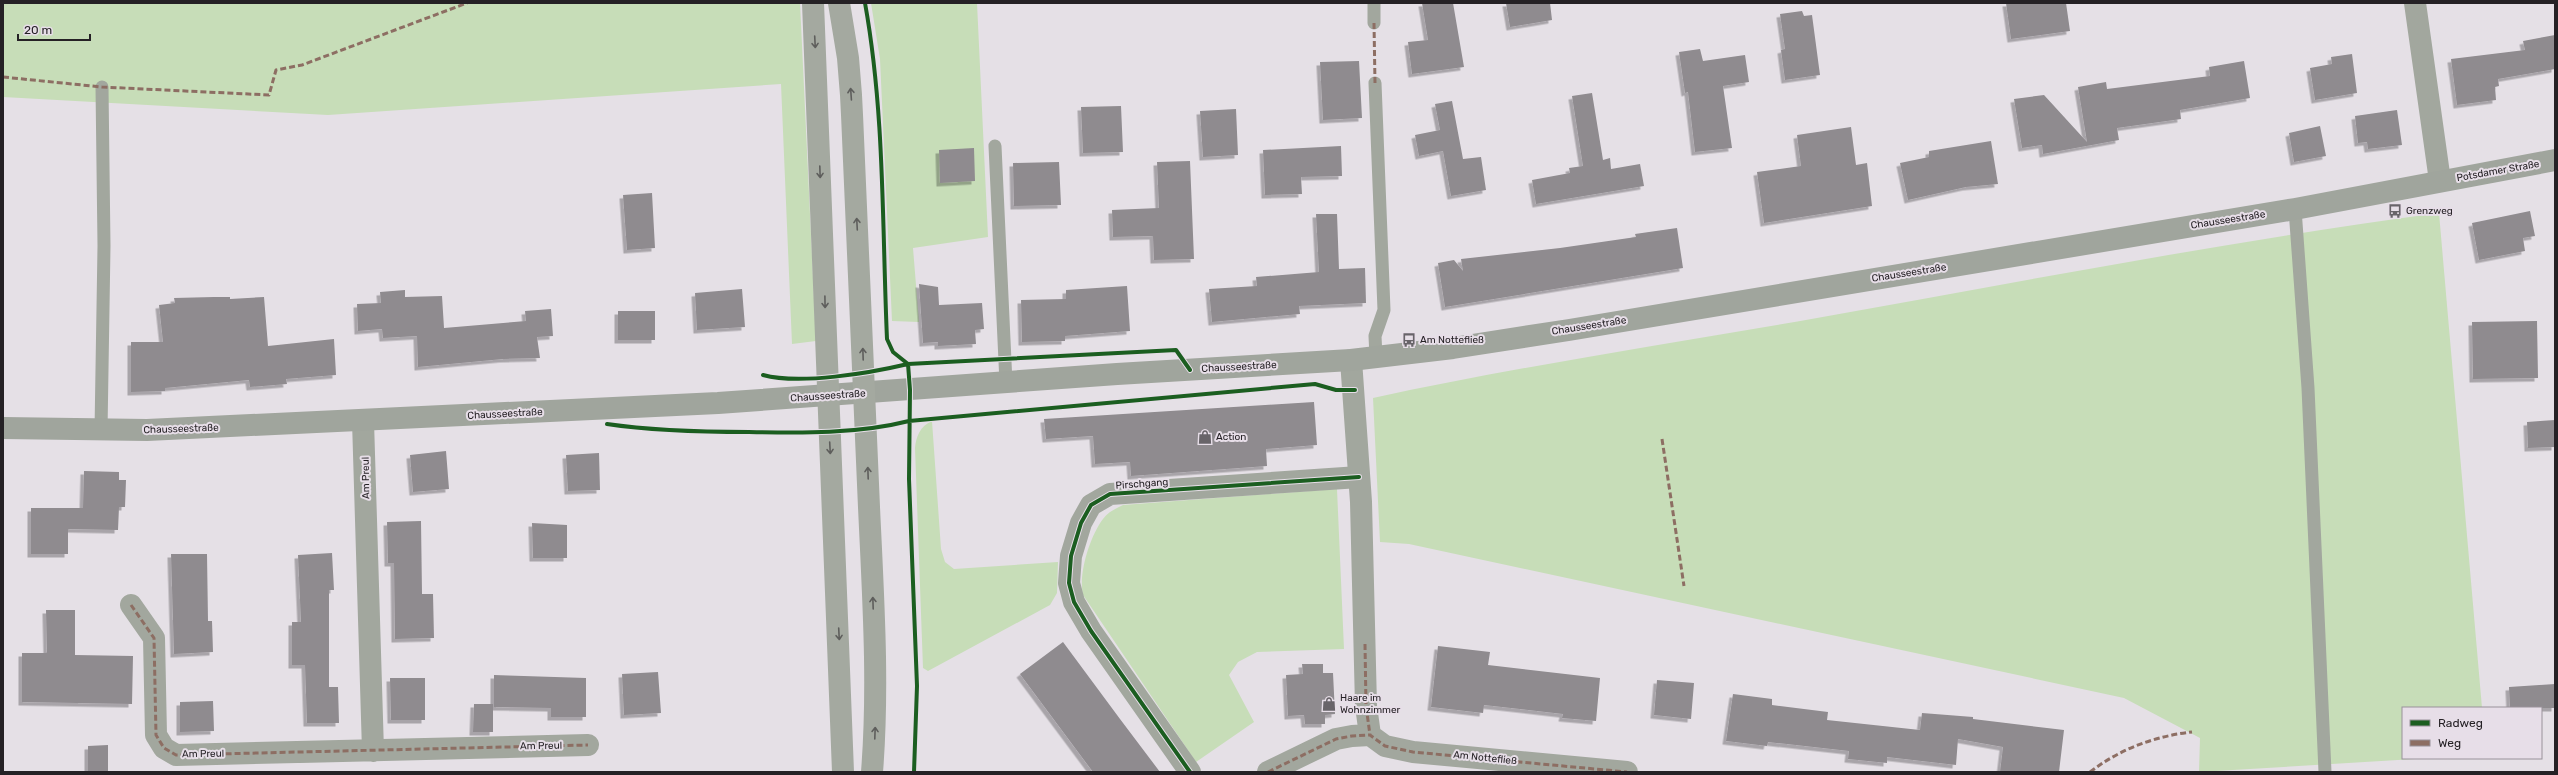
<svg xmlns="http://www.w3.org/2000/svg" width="2558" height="775" font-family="Rubik,sans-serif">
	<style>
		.green { fill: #c7ddb8 }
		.building { fill: #8f8b8f; filter: url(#shadow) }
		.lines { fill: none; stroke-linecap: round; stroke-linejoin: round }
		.service { stroke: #a2a79e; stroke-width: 13 }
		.minor { stroke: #a2a79e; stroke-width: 22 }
		.secondary { stroke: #a0a59d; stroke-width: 22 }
		.primary { stroke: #a4a9a0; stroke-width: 22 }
		.quiet { stroke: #8d6e63; stroke-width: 3; stroke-dasharray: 6 3; stroke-linecap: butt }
		.cycleway-casing { stroke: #e7dee8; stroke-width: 6 }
		.cycleway { stroke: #1b5e20; stroke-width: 4 }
		.oneway { stroke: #5e5e5c }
		.labels { text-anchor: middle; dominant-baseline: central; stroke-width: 4; stroke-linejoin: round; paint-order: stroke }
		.street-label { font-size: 10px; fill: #252125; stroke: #e7dee8 }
		.poi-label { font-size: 10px; fill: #252125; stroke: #e7dee8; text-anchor: start }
	</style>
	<defs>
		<filter id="shadow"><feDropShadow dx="-3.5" dy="3.5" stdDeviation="0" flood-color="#0004"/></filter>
	</defs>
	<rect width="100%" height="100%" fill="#e5e0e6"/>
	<path class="green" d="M 3,3 L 800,3 L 816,341 L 792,344 L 781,84 L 328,115 L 3,97 Z
		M 871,3 L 977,3 L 988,237 L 913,248 L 919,322 L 892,321 L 880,59 Z
		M 2439,213 L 2482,708 L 2403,708 L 2403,758 L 2431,758 L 2199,772 L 2200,738 L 2124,698 L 1409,544 L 1380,542 L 1373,398 C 1520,366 1669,344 1817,318 C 2024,281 2230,241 2439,213 Z
		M 932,421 L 941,549 L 945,562 L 954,569 L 1058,562 L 1057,593 L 1050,605 L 928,671 L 923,668 L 915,448 C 916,437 920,426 932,421 Z
		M 1337,489 L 1344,649 L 1257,652 L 1238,662 L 1229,675 L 1254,722 L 1196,762 L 1083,595 C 1078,574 1090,536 1103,519 C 1108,512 1115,509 1123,505 Z"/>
	<path class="building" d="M 1422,3 L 1453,3 L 1464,67 L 1412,74 L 1408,42 L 1428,40 Z
		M 1506,3 L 1550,3 L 1552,20 L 1510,27 Z
		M 2006,3 L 2066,3 L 2070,31 L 2011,39 Z
		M 1802,11 L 1804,16 L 1812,15 L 1820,75 L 1785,80 L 1781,50 L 1785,49 L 1780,14 Z
		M 2555,35 L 2555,69 L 2498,79 L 2499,86 L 2495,87 L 2496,100 L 2457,105 L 2451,59 L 2525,50 L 2523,41 Z
		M 1700,49 L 1703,61 L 1745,55 L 1749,82 L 1723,86 L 1732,148 L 1695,152 L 1688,92 L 1685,93 L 1679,52 Z
		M 2352,54 L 2357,93 L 2315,100 L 2310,68 L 2332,64 L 2331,57 Z
		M 1359,61 L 1362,118 L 1323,120 L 1320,62 Z
		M 2244,61 L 2250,98 L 2180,110 L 2181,119 L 2117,128 L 2119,140 L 2043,154 L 2042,145 L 2022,148 L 2014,99 L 2044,95 L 2087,142 L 2078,87 L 2106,82 L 2107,89 L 2210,76 L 2209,67 Z
		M 1592,93 L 1603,160 L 1610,158 L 1611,169 L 1640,164 L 1644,186 L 1536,204 L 1532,180 L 1570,173 L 1569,168 L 1583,166 L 1572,96 Z
		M 1452,101 L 1463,159 L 1481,157 L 1486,190 L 1451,196 L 1443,151 L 1419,156 L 1415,135 L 1440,130 L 1435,104 Z
		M 1121,106 L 1123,152 L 1083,153 L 1081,107 Z
		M 1236,109 L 1238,155 L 1203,157 L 1200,111 Z
		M 2397,110 L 2402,145 L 2368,149 L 2367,142 L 2358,143 L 2355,116 Z
		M 2320,126 L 2326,156 L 2294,162 L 2289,133 Z
		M 1851,127 L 1856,165 L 1867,163 L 1872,206 L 1764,223 L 1757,172 L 1801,166 L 1797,135 Z
		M 1991,141 L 1998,184 L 1966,187 L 1908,200 L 1900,163 L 1929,157 L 1929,151 Z
		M 1341,146 L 1342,176 L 1301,177 L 1302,194 L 1265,195 L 1263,150 Z
		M 974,148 L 975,181 L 940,183 L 939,150 Z
		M 1190,161 L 1194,259 L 1154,260 L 1153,236 L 1113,237 L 1112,210 L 1159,208 L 1157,162 Z
		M 1059,162 L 1061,205 L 1014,206 L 1013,163 Z
		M 652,193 L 655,248 L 627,250 L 623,195 Z
		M 2530,211 L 2535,236 L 2523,238 L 2525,251 L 2479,260 L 2472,223 Z
		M 1316,214 L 1337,214 L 1339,269 L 1365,268 L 1366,303 L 1299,306 L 1300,314 L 1212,322 L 1209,289 L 1257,286 L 1256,277 L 1319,272 Z
		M 1677,228 L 1683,268 L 1445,307 L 1438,263 L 1454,260 L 1463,271 L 1461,259 L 1560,248 L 1636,237 L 1635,234 Z
		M 919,284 L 938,287 L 939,305 L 982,303 L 984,329 L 975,330 L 976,344 L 938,346 L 938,342 L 923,343 Z
		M 1127,286 L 1130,331 L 1065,336 L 1065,341 L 1022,342 L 1021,300 L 1066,299 L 1066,290 Z
		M 742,289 L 745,327 L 697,330 L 695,293 Z
		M 405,290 L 405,297 L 442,296 L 444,328 L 526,321 L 525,311 L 551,309 L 553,336 L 537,337 L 540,358 L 503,359 L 418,367 L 417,336 L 383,338 L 382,329 L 358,331 L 357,304 L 381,303 L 380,292 Z
		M 214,297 L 230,297 L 230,299 L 264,297 L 268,346 L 334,339 L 336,375 L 286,379 L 287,384 L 250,387 L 249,380 L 165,388 L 165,391 L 131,392 L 131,342 L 163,342 L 159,305 L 175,303 L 174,298 Z
		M 618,311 L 655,311 L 655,340 L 618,340 Z
		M 2537,321 L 2538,378 L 2473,379 L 2472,322 Z
		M 1314,402 L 1317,445 L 1266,449 L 1267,466 L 1131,476 L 1130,462 L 1095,464 L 1093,436 L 1046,439 L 1044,419 Z
		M 2555,420 L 2555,447 L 2528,448 L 2527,422 Z
		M 446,451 L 449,489 L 413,492 L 410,455 Z
		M 599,453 L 600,490 L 568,491 L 566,455 Z
		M 84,471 L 119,472 L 119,480 L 126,480 L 125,507 L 119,507 L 118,530 L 68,529 L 68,554 L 31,554 L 31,508 L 83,508 Z
		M 421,521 L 422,594 L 433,594 L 434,638 L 395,639 L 394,563 L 388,563 L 387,522 Z
		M 532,523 L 567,525 L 567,558 L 533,558 Z
		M 332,553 L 334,590 L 329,590 L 329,687 L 338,687 L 339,723 L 307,723 L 305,665 L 292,665 L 292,622 L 301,622 L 298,555 Z
		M 171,554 L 207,554 L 208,621 L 212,621 L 213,652 L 174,654 Z
		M 46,610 L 75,610 L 75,655 L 133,656 L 132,704 L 22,702 L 22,653 L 47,653 Z
		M 1063,642 L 1120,719 L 1160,772 L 1093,772 L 1020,674 Z
		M 1438,646 L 1490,652 L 1488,665 L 1600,678 L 1596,721 L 1562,718 L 1563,714 L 1484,705 L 1483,713 L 1431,707 Z
		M 1302,664 L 1323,664 L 1323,673 L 1333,673 L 1335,714 L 1325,715 L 1325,724 L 1305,724 L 1304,715 L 1288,716 L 1286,675 L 1303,674 Z
		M 658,672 L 661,713 L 624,715 L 622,674 Z
		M 494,675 L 586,678 L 586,717 L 551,717 L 551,708 L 494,707 Z
		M 390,678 L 425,678 L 425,720 L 391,720 Z
		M 1657,680 L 1694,683 L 1691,719 L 1654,715 Z
		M 2555,684 L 2555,708 L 2510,708 L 2509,687 Z
		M 1733,694 L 1772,699 L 1772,705 L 1828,712 L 1827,720 L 1920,730 L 1922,713 L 1973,717 L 1973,719 L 2064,730 L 2059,772 L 2000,772 L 2003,747 L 1958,739 L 1956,765 L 1887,757 L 1887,763 L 1848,759 L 1849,751 L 1768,742 L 1767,746 L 1726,741 Z
		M 213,701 L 214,731 L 180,732 L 180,702 Z
		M 474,704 L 493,704 L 493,732 L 473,732 Z
		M 108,745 L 108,772 L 88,772 L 88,746 Z"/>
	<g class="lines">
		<path class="service" d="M 1374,3 L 1374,23
			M 1375,83 L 1384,310 L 1375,336 L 1376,357
			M 995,146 L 1006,383
			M 2295,209 L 2308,388 L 2325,772
			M 101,431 L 104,246 L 102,87"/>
		<path class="minor" d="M 2415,3 L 2440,181
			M 1351,360 L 1361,502 L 1366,706 L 1370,735
			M 363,421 L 373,751
			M 131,605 L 154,638 L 156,735 L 164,748 L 176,755 L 588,745
			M 1190,772 L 1091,631 L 1074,602 L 1069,583 L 1071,556 L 1081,523 L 1091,505 L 1110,494 L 1359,477
			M 1268,772 L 1336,739 L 1352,736 L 1370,735 L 1385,746 L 1413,752 L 1627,772"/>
		<path class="secondary" d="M 3,428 L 147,430 L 718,403 L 1117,374 L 1351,360 L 1453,348 L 1569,330 L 2295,209 L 2555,160"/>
		<path class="primary" d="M 813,3 L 843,772
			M 839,3 L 848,58 L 851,95 C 858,232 864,369 869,507 C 873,595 879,684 872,772"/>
		<path class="quiet" d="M 1374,23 L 1375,83
			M 3,77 L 102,87 L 269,95 L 276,70 L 302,65 L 467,3
			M 1662,439 L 1684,586
			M 131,605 L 154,638 L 156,735 L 164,748 L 176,755 L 588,745
			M 1365,644 L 1366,706 L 1370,735
			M 1268,772 L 1336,739 L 1352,736 L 1370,735 L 1385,746 L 1413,752 L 1627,772
			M 2090,772 C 2120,749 2155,736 2192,732"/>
		<defs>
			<path id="cycleway" d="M 865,3 C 885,114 882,227 887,339 L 893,352 L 908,364 L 910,390 L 909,479 L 917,686 L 914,772
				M 763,375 C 800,385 870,373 908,364 L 1176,350 L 1190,370
				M 607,424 C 654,431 701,432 749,432 C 802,433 858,434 909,421 L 1315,384 L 1336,390 L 1355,390
				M 1190,772 L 1091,631 L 1074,602 L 1069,583 L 1071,556 L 1081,523 L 1091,505 L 1110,494 L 1359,477"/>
		</defs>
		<use href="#cycleway" class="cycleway-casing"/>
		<use href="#cycleway" class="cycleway"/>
	</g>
	<defs><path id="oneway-shaft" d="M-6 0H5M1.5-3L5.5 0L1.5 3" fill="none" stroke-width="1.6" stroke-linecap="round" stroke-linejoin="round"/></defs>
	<g class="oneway">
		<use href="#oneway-shaft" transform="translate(815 42) rotate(87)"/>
		<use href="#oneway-shaft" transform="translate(851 94) rotate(-94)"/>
		<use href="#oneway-shaft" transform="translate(820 172) rotate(88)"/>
		<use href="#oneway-shaft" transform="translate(857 224) rotate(-93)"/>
		<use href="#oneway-shaft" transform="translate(825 302) rotate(89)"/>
		<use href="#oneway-shaft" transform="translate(863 354) rotate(-92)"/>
		<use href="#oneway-shaft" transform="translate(830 448) rotate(87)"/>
		<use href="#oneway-shaft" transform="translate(868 473) rotate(-92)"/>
		<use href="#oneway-shaft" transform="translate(873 603) rotate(-92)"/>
		<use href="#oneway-shaft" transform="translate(839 634) rotate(87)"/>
		<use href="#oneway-shaft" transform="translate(875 733) rotate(-88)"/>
	</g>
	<defs>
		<symbol id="bus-bare" viewBox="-9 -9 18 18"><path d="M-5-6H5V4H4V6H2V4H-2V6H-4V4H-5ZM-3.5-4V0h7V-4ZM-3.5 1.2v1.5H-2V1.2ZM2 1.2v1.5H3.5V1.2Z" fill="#686469" stroke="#e7dee8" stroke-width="2.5" paint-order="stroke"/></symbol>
		<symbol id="shop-bare" viewBox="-9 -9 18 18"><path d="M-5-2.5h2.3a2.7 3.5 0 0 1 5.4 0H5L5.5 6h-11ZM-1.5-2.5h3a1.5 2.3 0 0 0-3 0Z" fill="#686469" stroke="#e7dee8" stroke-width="2.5" paint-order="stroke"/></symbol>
	</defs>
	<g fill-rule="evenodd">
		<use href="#bus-bare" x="2385" y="201" width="20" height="20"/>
		<use href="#bus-bare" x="1399" y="330" width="20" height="20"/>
		<use href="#shop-bare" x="1195" y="427" width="20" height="20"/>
		<use href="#shop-bare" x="1319" y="694" width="20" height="20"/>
	</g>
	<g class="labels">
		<g class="street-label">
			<text transform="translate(2498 171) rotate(-10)">Potsdamer Straße</text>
			<text transform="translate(2228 220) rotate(-9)">Chausseestraße</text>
			<text transform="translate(1909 273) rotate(-9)">Chausseestraße</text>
			<text transform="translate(1589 326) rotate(-9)">Chausseestraße</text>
			<text transform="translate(1239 367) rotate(-3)">Chausseestraße</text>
			<text transform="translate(828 396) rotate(-4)">Chausseestraße</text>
			<text transform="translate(505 414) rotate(-3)">Chausseestraße</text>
			<text transform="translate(181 429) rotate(-2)">Chausseestraße</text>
			<text transform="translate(366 478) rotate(-91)">Am Preul</text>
			<text transform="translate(1142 484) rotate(-4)">Pirschgang</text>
			<text transform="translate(541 746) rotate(-1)">Am Preul</text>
			<text transform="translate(203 754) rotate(-1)">Am Preul</text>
			<text transform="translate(1485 758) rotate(6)">Am Nottefließ</text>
		</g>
		<g class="poi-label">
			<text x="2406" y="211">Grenzweg</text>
			<text x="1420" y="340">Am Nottefließ</text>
			<text x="1216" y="437">Action</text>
			<text x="1340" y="698">Haare im<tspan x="1340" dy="12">Wohnzimmer</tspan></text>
		</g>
	</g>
	<rect width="2558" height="775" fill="none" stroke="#252125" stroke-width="8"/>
	<rect x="2402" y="707" width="140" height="52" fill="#e7dee8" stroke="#99929a"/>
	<rect x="2410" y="720" width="20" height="6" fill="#1b5e20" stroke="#99929a"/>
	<text x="2438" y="727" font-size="12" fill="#252125">Radweg</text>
	<rect x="2410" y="740" width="20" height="6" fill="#8d6e63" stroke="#99929a"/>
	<text x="2438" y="747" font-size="12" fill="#252125">Weg</text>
	<path d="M18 34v6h72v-6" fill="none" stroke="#252125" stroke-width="2"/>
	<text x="24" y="34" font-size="12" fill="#252125" stroke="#e7dee8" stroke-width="3" paint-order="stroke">20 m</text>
</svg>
